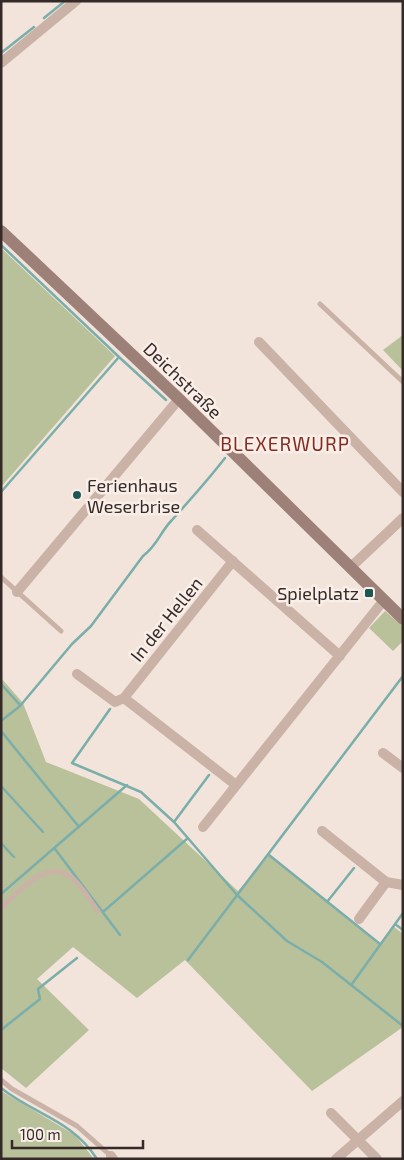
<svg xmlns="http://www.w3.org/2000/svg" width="404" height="1160" font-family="'Exo 2',sans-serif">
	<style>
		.green { fill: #b9c19b }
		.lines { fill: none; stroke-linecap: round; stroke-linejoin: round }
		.stream { stroke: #7aaeaa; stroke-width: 2.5 }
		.lane { stroke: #cab2a7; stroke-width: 5 }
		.street { stroke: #cab2a7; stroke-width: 10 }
		.secondary { stroke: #9d8179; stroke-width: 12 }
		.poi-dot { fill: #1d5753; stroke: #f9efe8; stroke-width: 2 }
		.labels { text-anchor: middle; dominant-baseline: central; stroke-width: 5; stroke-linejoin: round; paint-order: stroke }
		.street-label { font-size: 18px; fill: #362a28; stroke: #f9efe8 }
		.poi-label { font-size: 18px; fill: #362a28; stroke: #f9efe8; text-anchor: start }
		.neighbourhood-label { font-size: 19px; letter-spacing: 1px; fill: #852c21; stroke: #f9efe8 }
	</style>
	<rect width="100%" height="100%" fill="#f2e4db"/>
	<path class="green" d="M 1,248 L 115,356 L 1,487 Z
		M 403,335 L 403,371 L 383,350 Z
		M 385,611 L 403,627 L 403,641 L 393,651 L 369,628 Z
		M 1,678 L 23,703 L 46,762 L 139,799 L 238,891 L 269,855 L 380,944 L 393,926 L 403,934 L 403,1027 L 312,1091 L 185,960 L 137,998 L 73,947 L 37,979 L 89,1030 L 26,1088 L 1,1068 Z
		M 1,1091 L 75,1135 L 94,1159 L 1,1159 Z"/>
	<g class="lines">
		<path class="stream" d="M 44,18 L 65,1
			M 1,53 L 34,27
			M 1,245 L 119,357 L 1,492
			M 119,357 L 166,400
			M 1,684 L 20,705
			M 110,709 L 72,763 L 141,792 L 174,822 L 237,895 L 287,941 L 322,962 L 403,1026
			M 1,721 L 20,706 L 72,644 L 91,626 L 143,556 C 158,545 160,532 172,520 C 190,500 208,480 225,458
			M 1,731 L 79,827
			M 1,786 L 43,832
			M 174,822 L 209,775
			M 1,843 L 14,857
			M 55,849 L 120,935
			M 269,855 L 380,944
			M 1,894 L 127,785
			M 327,902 L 354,868
			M 104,911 L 188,838
			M 395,924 L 403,930
			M 188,960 L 403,676
			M 352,984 L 403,913
			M 1,1030 L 40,999 L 38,989 L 77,958
			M 1,1088 C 35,1115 72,1120 97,1159"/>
		<path class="lane" d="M 320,304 L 403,382
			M 1,577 L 61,631
			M 1,908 C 19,892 45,859 71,877 C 81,884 90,901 98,911
			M 1,1080 L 12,1089 L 77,1126 L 111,1156"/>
		<path class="street" d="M 1,63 L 76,1
			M 259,342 L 403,492
			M 197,530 L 340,656
			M 351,567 L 403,518
			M 17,592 L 179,399
			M 77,674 L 115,702 L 124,698 L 236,785
			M 124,698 L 233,561
			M 383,753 L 403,768
			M 203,827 L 384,600
			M 322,831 L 386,882
			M 359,919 L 386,882 L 403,885
			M 331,1113 L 377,1159
			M 111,1156 L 113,1159
			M 336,1159 L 403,1101"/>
		<path class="secondary" d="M 1,231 L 179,399 L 403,619"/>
	</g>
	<g class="poi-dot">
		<circle cx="77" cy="495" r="5"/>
		<rect x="364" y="588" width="10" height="10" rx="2.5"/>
	</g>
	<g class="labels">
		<g class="street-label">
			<text transform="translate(183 380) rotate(44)">Deichstraße</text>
			<text transform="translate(166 619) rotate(-51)">In der Hellen</text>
		</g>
		<g class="poi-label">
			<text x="87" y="485">Ferienhaus<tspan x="87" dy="21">Weserbrise</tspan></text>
			<text x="359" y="593" text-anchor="end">Spielplatz</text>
		</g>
		<g class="neighbourhood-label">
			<text x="285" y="443">BLEXERWURP</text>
		</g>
	</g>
	<rect width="404" height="1160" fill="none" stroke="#362a28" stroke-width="5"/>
	<path d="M12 1140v8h131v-8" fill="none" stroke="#362a28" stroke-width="2.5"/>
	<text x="20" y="1140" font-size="15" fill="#362a28" stroke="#f9efe8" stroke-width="4" paint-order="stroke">100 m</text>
</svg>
